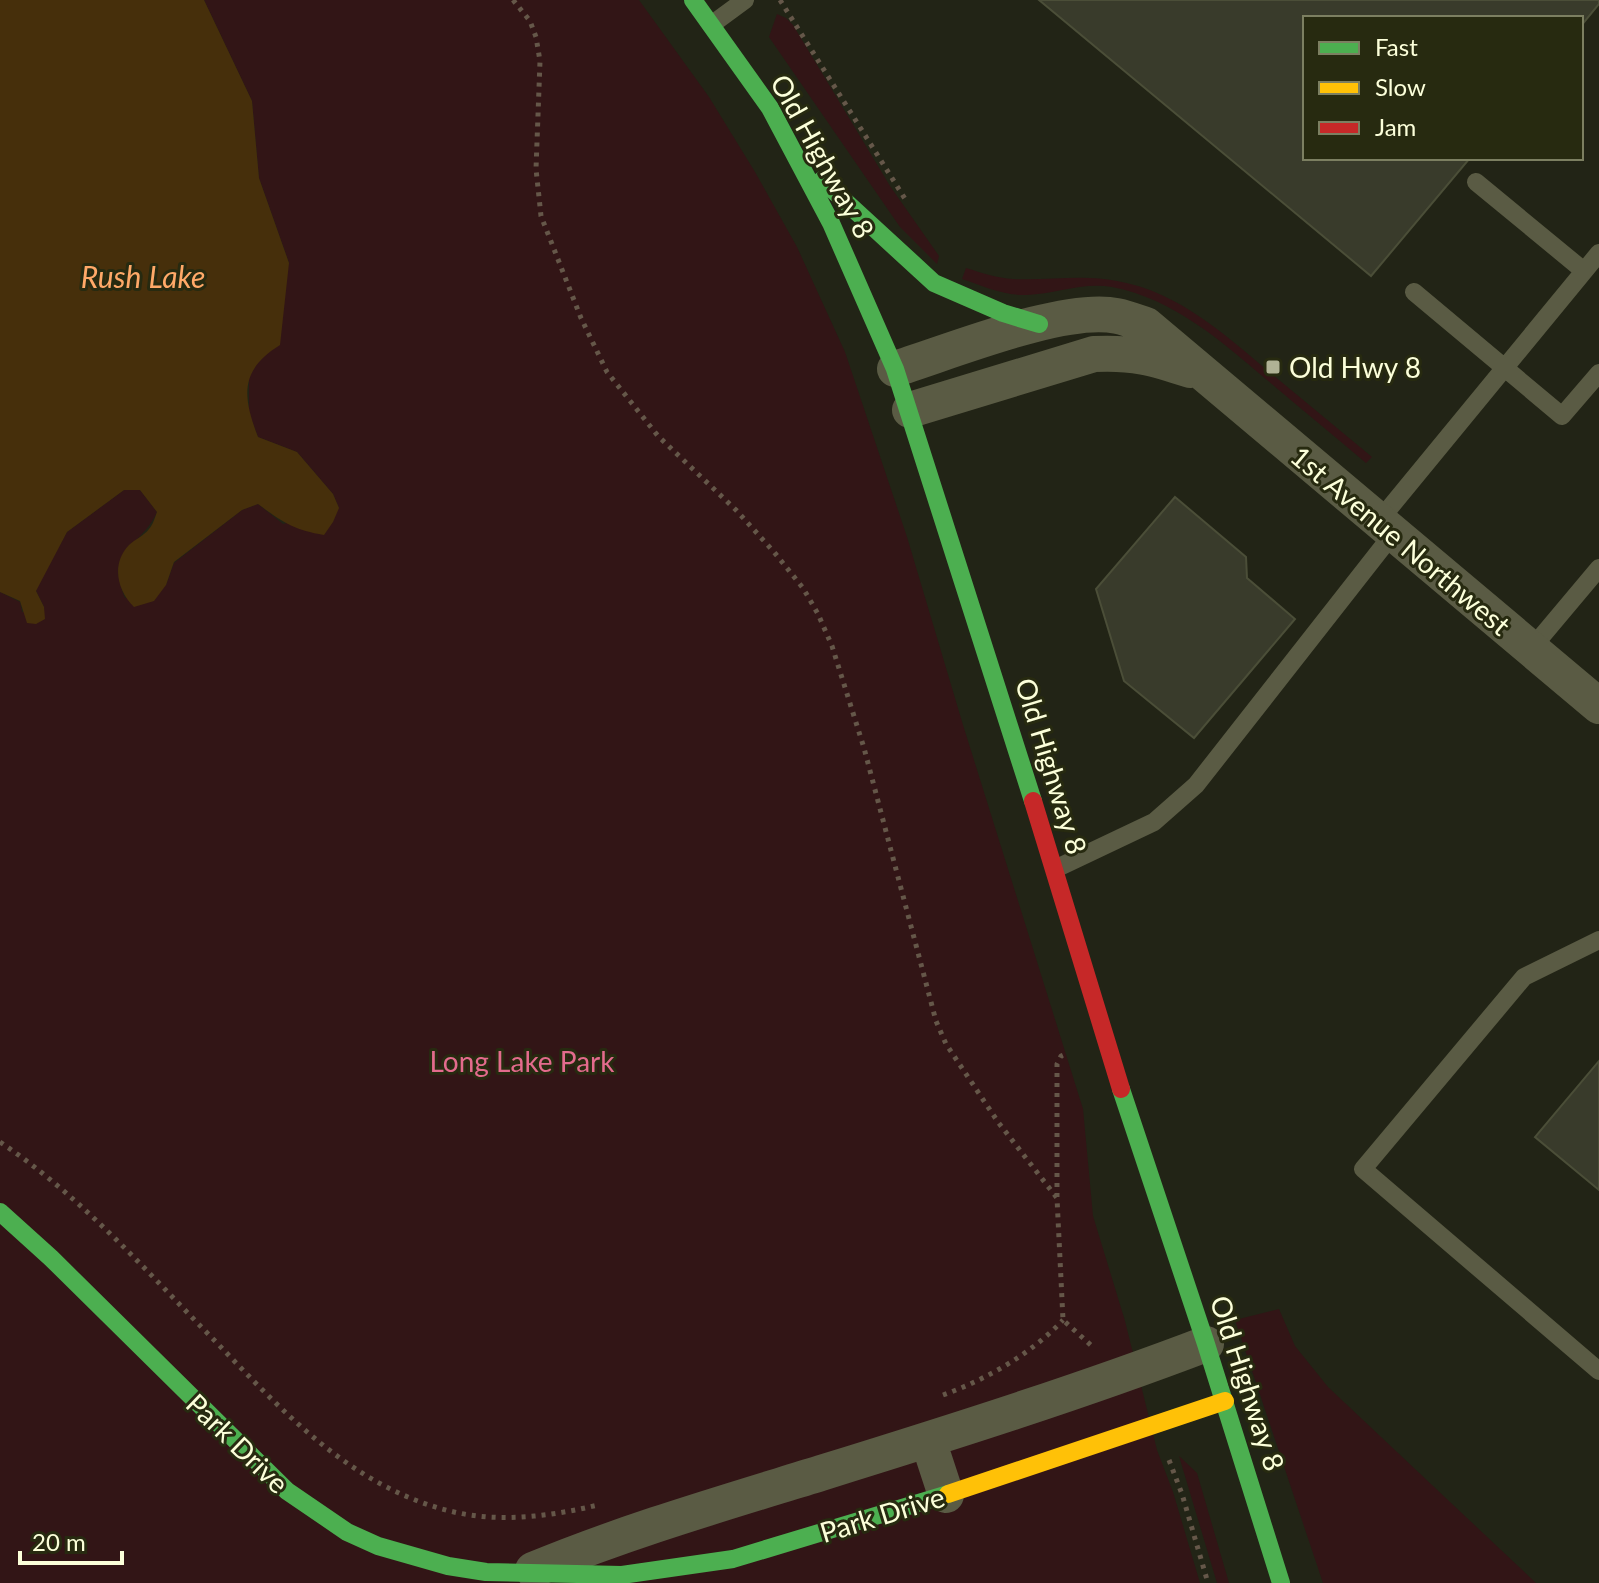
<svg xmlns="http://www.w3.org/2000/svg" width="1599" height="1583" font-family="Lato,sans-serif">
	<style>
		.green { fill: #321516 }
		.water { fill: #462f0b }
		.building { fill: #393b2b; stroke: #4b4e38; stroke-width: 2 }
		.lines { fill: none; stroke-linecap: round; stroke-linejoin: round }
		.path { stroke: #655749; stroke-width: 5; stroke-dasharray: 4 6; stroke-linecap: butt }
		.lane { stroke: #5a5b44; stroke-width: 18 }
		.street { stroke: #5a5b44; stroke-width: 36 }
		.fast { stroke: #4caf50; stroke-width: 18 }
		.slow { stroke: #ffc107; stroke-width: 18 }
		.jam { stroke: #c62828; stroke-width: 18 }
		.poi-dot { fill: #b0b295; stroke: #272a10; stroke-width: 3 }
		.labels { text-anchor: middle; dominant-baseline: central; stroke-width: 6; stroke-linejoin: round; paint-order: stroke }
		.street-label { font-size: 28px; fill: #fcffda; stroke: #272a10 }
		.poi-label { font-size: 28px; fill: #fcffda; stroke: #272a10; text-anchor: start }
		.park-label { font-size: 28px; fill: #e36b8d; stroke: #272a10 }
		.water-label { font-size: 30px; font-style: italic; fill: #ffa968; stroke: #272a10 }
	</style>
	<rect width="100%" height="100%" fill="#222416"/>
	<path class="green" d="M 204,0 L 639,0 L 709,97 L 755,172 L 797,247 L 845,352 L 907,537 L 963,725 L 1083,1109 L 1093,1216 L 1125,1321 L 1157,1450 L 1173,1492 L 1200,1583 L 0,1583 L 0,592 L 20,602 L 22,612 L 44,607 L 36,591 L 38,583 L 67,532 L 124,490 L 140,490 L 157,512 C 140,550 104,546 125,598 L 166,585 L 174,563 L 242,510 L 258,504 L 283,524 L 339,508 L 333,494 L 297,452 L 258,437 L 249,413 L 249,374 L 261,357 L 289,263 L 259,178 L 252,101 Z
		M 777,14 L 786,18 L 793,25 L 890,186 L 939,256 L 937,264 L 900,227 L 769,37 Z
		M 966,268 C 982,273 997,278 1013,279 C 1048,281 1083,274 1117,281 C 1180,292 1226,336 1273,375 C 1306,402 1339,430 1372,457 L 1366,463 C 1333,435 1300,408 1267,380 C 1221,341 1174,299 1112,287 C 1083,282 1055,294 1027,295 C 1004,296 983,286 962,279 Z
		M 1279,1309 L 1295,1346 L 1328,1387 L 1536,1583 L 1323,1583 L 1235,1320 Z
		M 1179,1456 L 1197,1473 L 1229,1583 L 1217,1583 Z"/>
	<path class="water" d="M 0,0 L 204,0 L 252,101 L 259,178 L 289,263 L 280,345 C 240,370 242,395 258,437 L 297,452 L 333,494 L 339,508 L 333,522 L 324,535 C 294,530 282,522 258,504 L 242,510 L 174,562 L 166,585 L 154,601 L 134,607 C 117,590 111,564 129,545 C 135,539 144,536 149,529 C 153,525 155,517 157,512 L 140,490 L 124,490 L 67,532 L 36,591 L 44,607 L 45,619 L 36,624 L 27,623 L 20,601 L 0,592 Z"/>
	<path class="building" d="M 1039,0 L 1599,0 L 1599,4 L 1581,26 L 1581,18 L 1305,18 L 1305,158 L 1470,158 L 1371,276 Z
		M 1175,497 L 1246,557 L 1247,578 L 1295,619 L 1194,738 L 1124,681 L 1096,589 Z
		M 1599,1061 L 1599,1190 L 1535,1137 Z"/>
	<g class="lines">
		<path class="path" d="M 513,0 L 530,21 L 536,37 L 540,61 L 536,169 L 541,216 L 581,318 L 607,372 L 658,436 L 736,510 L 774,552 L 803,588 L 818,614 L 832,646 L 864,748 L 936,1021 L 946,1044 L 998,1122 L 1057,1198 L 1063,1320 L 1094,1348
			M 780,0 L 907,202
			M 0,1142 C 82,1197 148,1273 217,1343 C 285,1414 354,1489 454,1512 C 501,1523 552,1516 598,1505
			M 1057,1197 L 1057,1064 L 1061,1056 L 1068,1053
			M 943,1395 C 987,1379 1031,1354 1063,1320
			M 1169,1460 L 1182,1494 L 1208,1583"/>
		<path class="lane" d="M 711,25 L 745,0
			M 1476,182 L 1584,271
			M 1414,292 L 1562,416 L 1599,373
			M 1378,522 L 1599,253
			M 1531,649 L 1599,568
			M 1055,869 L 1154,822 L 1196,785 L 1392,535
			M 1599,940 L 1524,977 L 1363,1169 L 1599,1371"/>
		<path class="street" d="M 895,369 C 950,352 1064,305 1117,316 C 1127,318 1137,322 1146,325 L 1599,706
			M 910,410 L 1094,354 C 1133,352 1154,358 1190,370
			M 928,1440 L 946,1495
			M 533,1570 C 627,1531 724,1503 821,1473 C 950,1433 1080,1392 1206,1344"/>
		<path class="fast" d="M 693,0 L 770,108 L 831,223 L 895,369 L 1033,801
			M 822,180 L 934,283 L 1003,313 L 1039,324
			M 1121,1089 L 1206,1344 L 1281,1583
			M 0,1212 L 51,1258 L 287,1491 L 347,1532 L 378,1546 L 448,1566 L 486,1572 L 622,1575 L 733,1559 L 948,1494"/>
		<path class="slow" d="M 948,1494 L 1225,1401"/>
		<path class="jam" d="M 1033,801 L 1121,1089"/>
	</g>
	<rect class="poi-dot" x="1265" y="359" width="16" height="16" rx="4"/>
	<g class="labels">
		<g class="street-label">
			<text transform="translate(823 156) rotate(61)">Old Highway 8</text>
			<text transform="translate(1401 540) rotate(40)">1st Avenue Northwest</text>
			<text transform="translate(1052 766) rotate(73)">Old Highway 8</text>
			<text transform="translate(1248 1383) rotate(72)">Old Highway 8</text>
			<text transform="translate(238 1443) rotate(44)">Park Drive</text>
			<text transform="translate(882 1514) rotate(-17)">Park Drive</text>
		</g>
		<g class="poi-label">
			<text x="1289" y="367">Old Hwy 8</text>
		</g>
		<g class="park-label">
			<text x="522" y="1061">Long Lake Park</text>
		</g>
		<g class="water-label">
			<text x="143" y="276">Rush Lake</text>
		</g>
	</g>
	<rect x="1303" y="16" width="280" height="144" fill="#272a10" stroke="#7c7f61" stroke-width="2"/>
	<rect x="1319" y="42" width="40" height="12" fill="#4caf50" stroke="#7c7f61" stroke-width="2"/>
	<text x="1375" y="56" font-size="24" fill="#fcffda">Fast</text>
	<rect x="1319" y="82" width="40" height="12" fill="#ffc107" stroke="#7c7f61" stroke-width="2"/>
	<text x="1375" y="96" font-size="24" fill="#fcffda">Slow</text>
	<rect x="1319" y="122" width="40" height="12" fill="#c62828" stroke="#7c7f61" stroke-width="2"/>
	<text x="1375" y="136" font-size="24" fill="#fcffda">Jam</text>
	<path d="M20 1551v12h102v-12" fill="none" stroke="#fcffda" stroke-width="4"/>
	<text x="32" y="1551" font-size="24" fill="#fcffda" stroke="#272a10" stroke-width="6" paint-order="stroke">20 m</text>
</svg>
